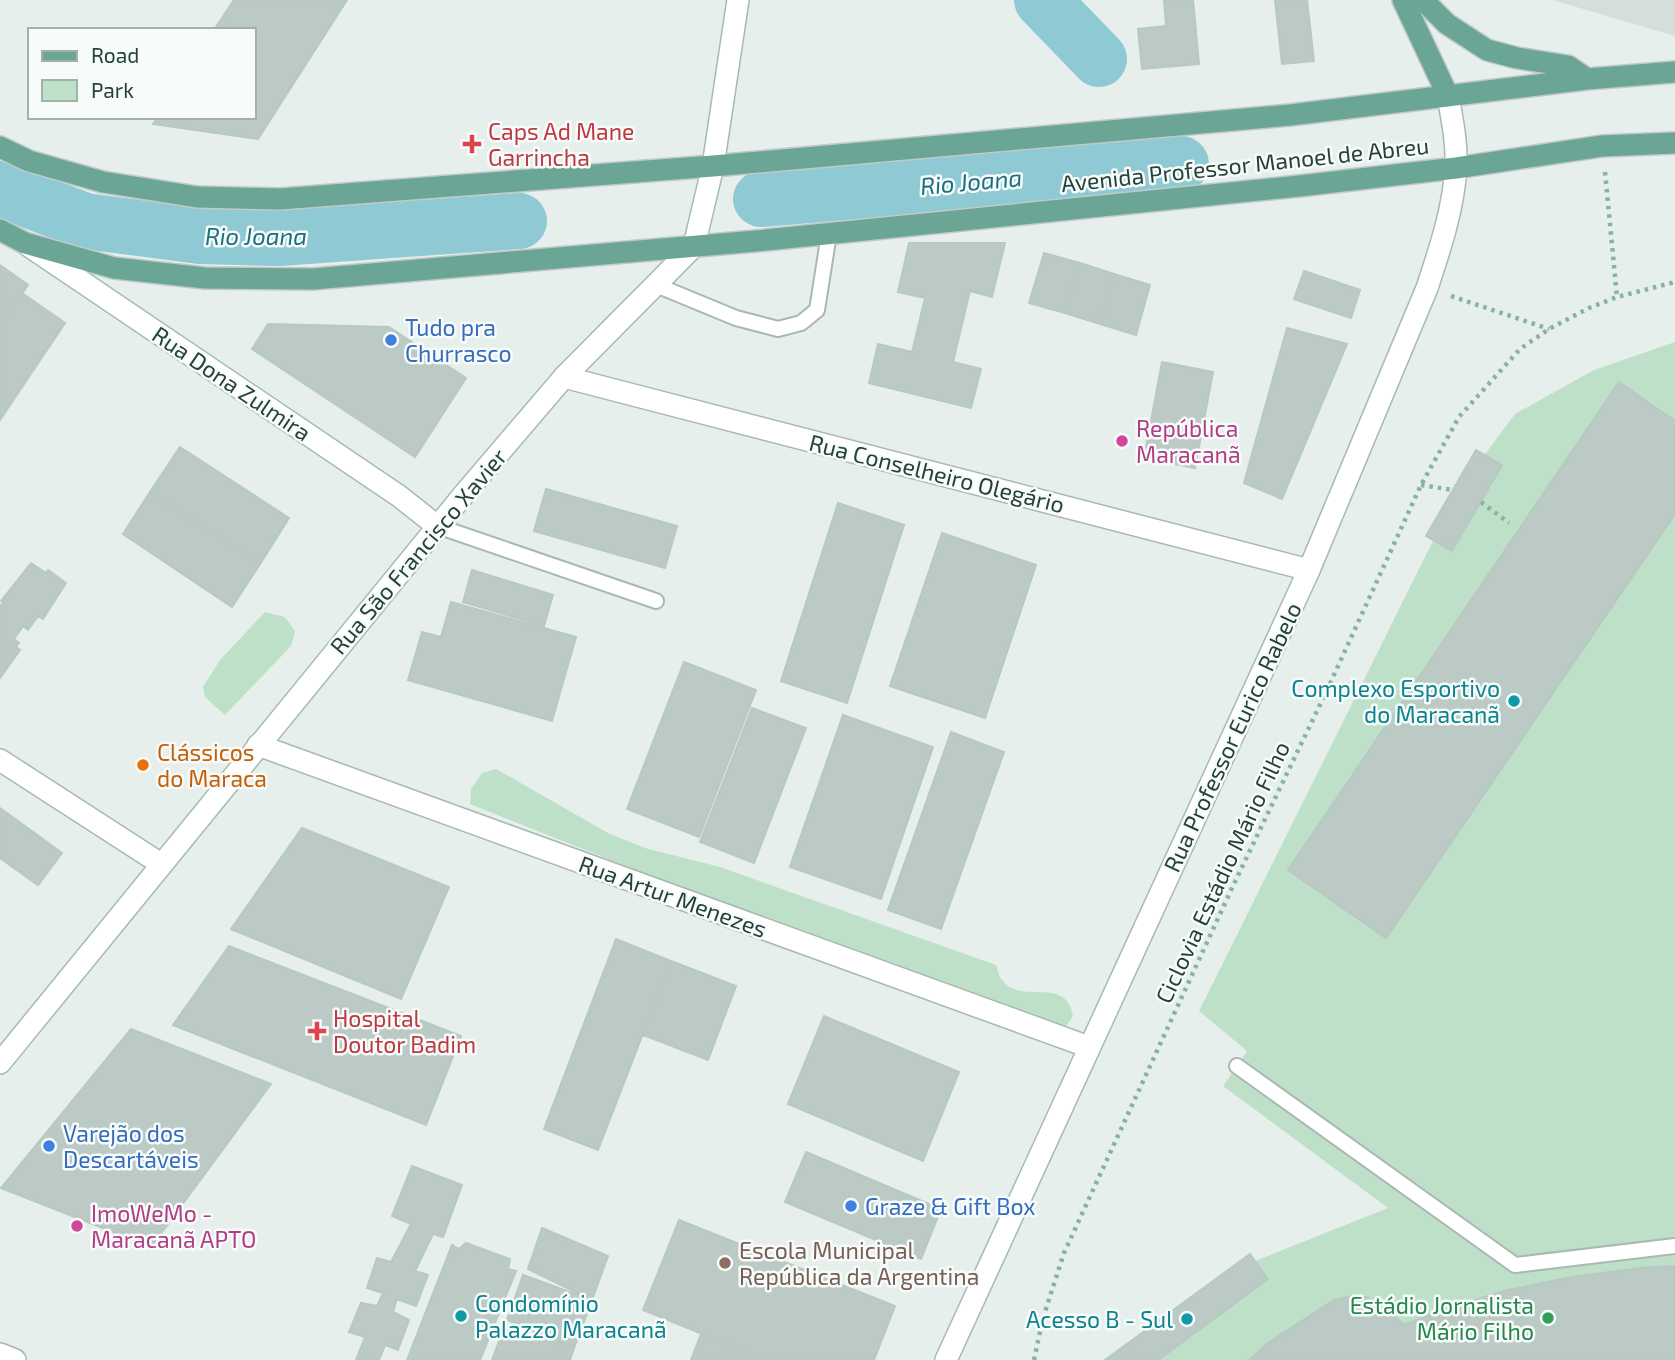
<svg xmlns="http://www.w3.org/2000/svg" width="1675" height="1360" font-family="'Exo 2',sans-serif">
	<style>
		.built { fill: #d4dfda }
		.green { fill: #bfe0c8 }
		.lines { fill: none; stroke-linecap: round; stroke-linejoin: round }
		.river { stroke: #8ec9d4; stroke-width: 56 }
		.building { fill: #bbcac4; stroke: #b8c9c2; stroke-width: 2 }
		.lane-casing { stroke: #a8b8b2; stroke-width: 18 }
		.street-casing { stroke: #a8b8b2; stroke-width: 24 }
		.secondary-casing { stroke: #a4bbb3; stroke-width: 24 }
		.primary-casing { stroke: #c2cac8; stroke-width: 24 }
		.path { stroke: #86b3a5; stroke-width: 4.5; stroke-dasharray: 3.5 5; stroke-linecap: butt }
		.lane { stroke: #fff; stroke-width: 14 }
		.street { stroke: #fff; stroke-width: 21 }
		.secondary { stroke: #fff; stroke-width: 21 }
		.primary { stroke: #6aa596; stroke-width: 21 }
		.health-dot { fill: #e0444e; stroke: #f7fbf9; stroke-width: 2.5 }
		.shop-dot { fill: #3f7fe0; stroke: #f7fbf9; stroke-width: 2.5 }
		.hotel-dot { fill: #d1479c; stroke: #f7fbf9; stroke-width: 2.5 }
		.culture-dot { fill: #0f9aa8; stroke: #f7fbf9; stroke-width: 2.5 }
		.food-dot { fill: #e8710a; stroke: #f7fbf9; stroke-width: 2.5 }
		.education-dot { fill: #8d6e63; stroke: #f7fbf9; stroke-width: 2.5 }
		.leisure-dot { fill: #2e9e5b; stroke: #f7fbf9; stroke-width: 2.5 }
		.labels { text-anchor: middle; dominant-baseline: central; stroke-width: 5; stroke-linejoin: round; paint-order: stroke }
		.health-label { font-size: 23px; fill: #be3a42; stroke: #f7fbf9; text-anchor: start }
		.street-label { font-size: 23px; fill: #24423a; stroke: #f7fbf9 }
		.shop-label { font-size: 23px; fill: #366cbe; stroke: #f7fbf9; text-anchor: start }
		.hotel-label { font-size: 23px; fill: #b23c85; stroke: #f7fbf9; text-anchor: start }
		.culture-label { font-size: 23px; fill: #0d838f; stroke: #f7fbf9; text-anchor: end }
		.food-label { font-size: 23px; fill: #c56008; stroke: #f7fbf9; text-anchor: start }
		.education-label { font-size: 23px; fill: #785e54; stroke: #f7fbf9; text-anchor: start }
		.leisure-label { font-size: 23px; fill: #27864d; stroke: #f7fbf9; text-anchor: end }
		.water-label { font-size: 24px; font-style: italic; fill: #1c6f80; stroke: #f7fbf9 }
	</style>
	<rect width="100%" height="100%" fill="#e6efeb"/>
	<path class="built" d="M 1553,0 L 1675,0 L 1675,36 L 1583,9 Z"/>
	<path class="green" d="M 1675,342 L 1675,1360 L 1105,1360 L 1250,1254 L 1255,1261 L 1388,1208 L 1223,1086 L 1247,1051 L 1199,1011 L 1433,541 L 1426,536 L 1476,450 L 1485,454 L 1515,414 L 1594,370 Z
		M 265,612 L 285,617 L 295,631 L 291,646 L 225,715 L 205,697 L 203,687 L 220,660 Z
		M 496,769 L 608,833 L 645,848 L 720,867 L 996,965 C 998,970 999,978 1003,981 C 1022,1005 1067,975 1073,1016 L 1063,1031 L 1050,1035 L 470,804 L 471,789 L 482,773 Z"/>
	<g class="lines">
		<path class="river" d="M 1042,0 L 1099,59
			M 0,189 L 85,221 L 200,236 L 279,238 L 519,221
			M 761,199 L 1181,164"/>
	</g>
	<path class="building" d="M 234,0 L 347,0 L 258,139 L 153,124 L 158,117 L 254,117 L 254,30 L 214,30 Z
		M 1164,0 L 1193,0 L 1199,64 L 1142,69 L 1138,29 L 1166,26 Z
		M 1275,0 L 1307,0 L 1314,61 L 1282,64 Z
		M 909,243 L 1005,243 L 992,297 L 970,291 L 953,362 L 981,369 L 971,408 L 869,383 L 878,344 L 912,352 L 925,298 L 898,292 Z
		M 1044,253 L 1080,263 L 1065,313 L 1029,303 Z
		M 1080,263 L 1114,274 L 1100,324 L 1065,313 Z
		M 0,265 L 28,285 L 0,325 Z
		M 1304,271 L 1360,290 L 1351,318 L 1294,299 Z
		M 1114,274 L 1150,285 L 1136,335 L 1100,324 Z
		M 22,293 L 65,323 L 0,420 L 0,325 Z
		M 268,324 L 389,327 L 466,378 L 415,457 L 252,349 Z
		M 1287,328 L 1347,344 L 1282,499 L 1244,483 Z
		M 1162,362 L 1213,372 L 1195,468 L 1144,458 Z
		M 1619,382 L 1675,421 L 1675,514 L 1386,938 L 1288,870 Z
		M 180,447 L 289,518 L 260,564 L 150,492 Z
		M 1476,450 L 1502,465 L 1452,551 L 1426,536 Z
		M 546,489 L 677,526 L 665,568 L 534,531 Z
		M 150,492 L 260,564 L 232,607 L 123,534 Z
		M 838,503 L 904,525 L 847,703 L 781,681 Z
		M 942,533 L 1036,565 L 985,718 L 890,686 Z
		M 31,563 L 46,573 L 48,570 L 66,583 L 43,619 L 38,616 L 28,630 L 23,626 L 14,639 L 19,643 L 16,647 L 20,650 L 0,678 L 0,607 L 3,602 L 1,601 Z
		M 472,570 L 553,595 L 544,626 L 463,602 Z
		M 451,602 L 576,637 L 552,721 L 408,680 L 422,632 L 441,637 Z
		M 684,662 L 756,690 L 699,837 L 627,809 Z
		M 752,708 L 806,728 L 754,863 L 700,842 Z
		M 843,715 L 933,747 L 881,899 L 790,867 Z
		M 951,732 L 1004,752 L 941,929 L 888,910 Z
		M 0,808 L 62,853 L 38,885 L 0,858 Z
		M 302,828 L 449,887 L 401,999 L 231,929 Z
		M 616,939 L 671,961 L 598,1150 L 544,1129 Z
		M 229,946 L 461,1036 L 426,1125 L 173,1025 Z
		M 671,961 L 736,986 L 708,1060 L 643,1035 Z
		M 824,1016 L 959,1072 L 923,1161 L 788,1104 Z
		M 131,1029 L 271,1084 L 151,1247 L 1,1188 Z
		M 806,1152 L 941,1209 L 921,1259 L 785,1202 Z
		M 412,1166 L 462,1185 L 443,1237 L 433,1234 L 415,1271 L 428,1275 L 416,1306 L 397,1299 L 393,1312 L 409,1320 L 398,1350 L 385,1345 L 379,1360 L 356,1360 L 365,1337 L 349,1332 L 361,1303 L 377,1306 L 383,1293 L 367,1288 L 377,1258 L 391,1262 L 411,1224 L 392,1216 Z
		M 679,1220 L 895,1306 L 874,1360 L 766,1360 L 643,1310 Z
		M 542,1228 L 608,1256 L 592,1300 L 528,1269 Z
		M 466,1243 L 510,1259 L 508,1269 L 516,1271 L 480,1360 L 407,1360 L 452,1245 L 459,1249 Z
		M 1250,1254 L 1268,1279 L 1158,1360 L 1105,1360 Z
		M 1675,1266 L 1675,1360 L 1249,1360 L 1268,1343 L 1334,1300 L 1351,1296 L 1366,1297 L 1378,1303 L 1404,1325 L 1439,1311 L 1504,1291 L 1571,1277 L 1648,1267 Z
		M 523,1275 L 592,1300 L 574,1348 L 507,1320 Z
		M 504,1328 L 574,1348 L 570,1360 L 492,1360 Z
		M 701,1334 L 766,1360 L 691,1360 Z"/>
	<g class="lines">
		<defs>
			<path id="lane" d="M 656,285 L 736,318 L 778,329 L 801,323 L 817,310 L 829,234
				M 437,526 L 656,601
				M 1237,1066 L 1515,1265 L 1675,1246"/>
			<path id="street" d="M 564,377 L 1309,570
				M 258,745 L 1089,1047
				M 0,760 L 161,864
				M 0,1354 L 15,1360"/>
			<path id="secondary" d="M 29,246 L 399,496 L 437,526
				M 0,1063 L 465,493 L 564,377 L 694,246 L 713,166 L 738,0
				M 946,1360 L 1309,570 L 1427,288 C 1440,249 1454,207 1456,166 C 1457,142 1452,119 1448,96"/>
			<path id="primary" d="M 1403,0 L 1448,96
				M 1423,0 L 1447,24 L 1487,50 L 1517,58 L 1568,66 L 1587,79
				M 0,147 L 29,161 L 103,182 L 197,197 L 280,199 L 713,166 L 1290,115 L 1587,79 L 1675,72
				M 0,230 L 25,243 L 114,268 L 205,278 L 313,279 L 756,241 L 1299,186 L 1456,168 L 1602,146 L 1675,143"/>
		</defs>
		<use href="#lane" class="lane-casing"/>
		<use href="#street" class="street-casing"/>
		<use href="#secondary" class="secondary-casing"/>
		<use href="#primary" class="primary-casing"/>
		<path class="path" d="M 1605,172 L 1617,297
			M 1451,296 L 1549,329
			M 1421,485 L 1453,490
			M 1481,502 L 1509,523
			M 1034,1360 L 1043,1318 L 1064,1253 L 1232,888 L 1328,688 L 1421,485 L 1459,417 L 1520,349 L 1549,329 L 1589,308 L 1617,297 L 1675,282"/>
		<use href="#lane" class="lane"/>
		<use href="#street" class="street"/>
		<use href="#secondary" class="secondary"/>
		<use href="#primary" class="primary"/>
	</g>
	<g class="health-dot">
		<path d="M468.5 133.5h7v7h7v7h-7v7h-7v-7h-7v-7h7z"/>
		<path d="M313.5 1020.5h7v7h7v7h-7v7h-7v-7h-7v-7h7z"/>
	</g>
	<g class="shop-dot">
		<circle cx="391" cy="340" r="7"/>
		<circle cx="49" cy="1146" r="7"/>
		<circle cx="851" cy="1206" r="7"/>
	</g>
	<g class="hotel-dot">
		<circle cx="1122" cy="441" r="7"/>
		<circle cx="77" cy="1226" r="7"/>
	</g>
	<g class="culture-dot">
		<circle cx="1514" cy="701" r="7"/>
		<circle cx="461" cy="1316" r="7"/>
		<circle cx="1187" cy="1319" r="7"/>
	</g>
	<circle class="food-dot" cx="143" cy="765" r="7"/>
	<circle class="education-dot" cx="725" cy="1263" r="7"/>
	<circle class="leisure-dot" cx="1548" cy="1318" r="7"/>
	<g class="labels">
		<g class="health-label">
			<text x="488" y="131">Caps Ad Mane<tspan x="488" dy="26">Garrincha</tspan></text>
			<text x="333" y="1018">Hospital<tspan x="333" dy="26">Doutor Badim</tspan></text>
		</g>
		<g class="street-label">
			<text transform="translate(1245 164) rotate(-6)">Avenida Professor Manoel de Abreu</text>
			<text transform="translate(232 383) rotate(34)">Rua Dona Zulmira</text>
			<text transform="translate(937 473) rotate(14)">Rua Conselheiro Olegário</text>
			<text transform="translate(418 551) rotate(-50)">Rua São Francisco Xavier</text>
			<text transform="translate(1232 737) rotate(-65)">Rua Professor Eurico Rabelo</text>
			<text transform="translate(1222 872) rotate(-65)">Ciclovia Estádio Mário Filho</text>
			<text transform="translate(673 896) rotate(20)">Rua Artur Menezes</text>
		</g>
		<g class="shop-label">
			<text x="405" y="327">Tudo pra<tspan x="405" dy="26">Churrasco</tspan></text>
			<text x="63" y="1133">Varejão dos<tspan x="63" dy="26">Descartáveis</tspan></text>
			<text x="865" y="1206">Graze &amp; Gift Box</text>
		</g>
		<g class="hotel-label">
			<text x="1136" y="428">República<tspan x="1136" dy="26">Maracanã</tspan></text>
			<text x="91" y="1213">ImoWeMo -<tspan x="91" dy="26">Maracanã APTO</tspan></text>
		</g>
		<g class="culture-label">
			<text x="1500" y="688">Complexo Esportivo<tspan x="1500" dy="26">do Maracanã</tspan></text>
			<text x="475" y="1303" text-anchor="start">Condomínio<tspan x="475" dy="26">Palazzo Maracanã</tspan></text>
			<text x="1173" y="1319">Acesso B - Sul</text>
		</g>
		<g class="food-label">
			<text x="157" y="752">Clássicos<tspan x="157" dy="26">do Maraca</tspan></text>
		</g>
		<g class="education-label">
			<text x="739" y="1250">Escola Municipal<tspan x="739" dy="26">República da Argentina</tspan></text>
		</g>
		<g class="leisure-label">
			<text x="1534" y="1305">Estádio Jornalista<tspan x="1534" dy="26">Mário Filho</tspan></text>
		</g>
		<g class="water-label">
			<text transform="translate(971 181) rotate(-5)">Rio Joana</text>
			<text x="256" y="235">Rio Joana</text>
		</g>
	</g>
	<rect x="28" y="28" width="228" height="91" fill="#f7fbf9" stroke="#a3b1ad" stroke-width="2"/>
	<rect x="42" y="51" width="35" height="10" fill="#6aa596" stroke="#a3b1ad" stroke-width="2"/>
	<text x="91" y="63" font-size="21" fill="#24423a">Road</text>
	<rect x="42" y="80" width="35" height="21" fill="#bfe0c8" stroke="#a3b1ad" stroke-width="2"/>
	<text x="91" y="98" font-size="21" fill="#24423a">Park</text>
</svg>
